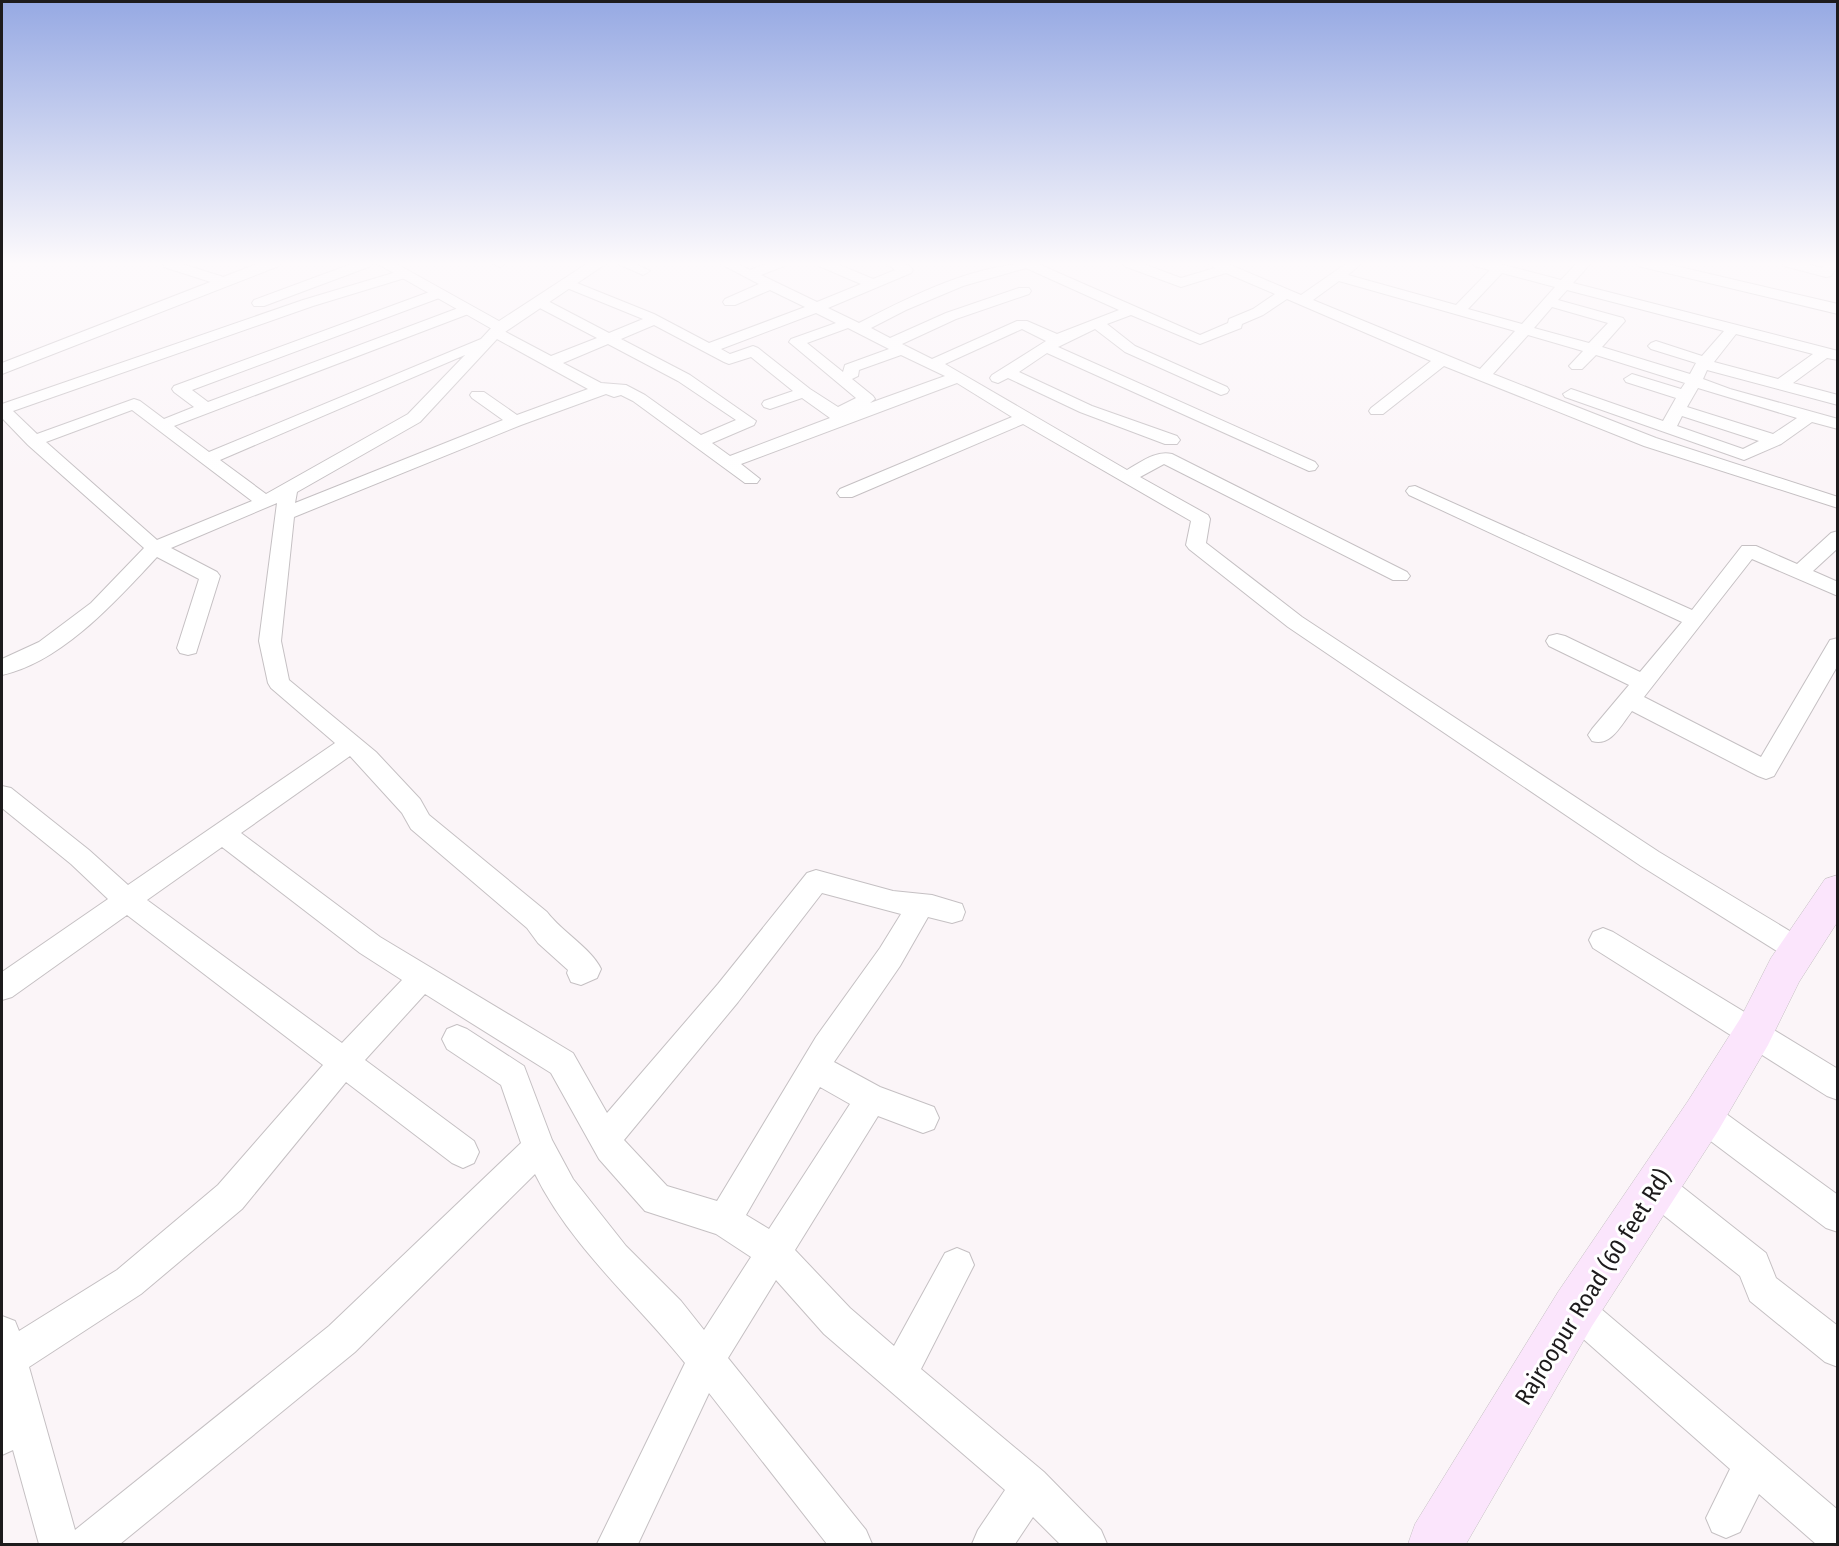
<svg xmlns="http://www.w3.org/2000/svg" width="1839" height="1546" font-family="'Fira Sans Condensed',sans-serif">
	<style>
		.lines { fill: none; stroke-linecap: round; stroke-linejoin: round }
		.minor-casing { stroke: #c5c0c3; stroke-width: 2 }
		.tertiary-casing { stroke: #c5c0c3; stroke-width: 2 }
		.secondary-casing { stroke: #c5c0c3; stroke-width: 1 }
		.minor { fill: #fff; fill-rule: evenodd }
		.tertiary { fill: #fff; fill-rule: evenodd }
		.secondary { fill: #fbe5fc; fill-rule: evenodd }
		.labels { text-anchor: middle; dominant-baseline: central; stroke-width: 6; stroke-linejoin: round; paint-order: stroke }
		.near-street-label { font-size: 24px; fill: #1d1b1c; stroke: #fff }
	</style>
	<rect width="100%" height="100%" fill="#fbf5f8"/>
	<g class="lines">
		<defs>
			<path id="minor" d="M 163,263 L 179,263 L 230,279 L 232,282 L 225,286 L 220,285 L 164,267 Z
				M 354,263 L 373,263 L 371,266 L 264,306 L 254,306 L 252,303 L 254,300 Z
				M 492,263 L 507,263 L 500,267 Z
				M 616,263 L 634,263 L 650,271 L 643,275 Z
				M 719,263 L 736,263 L 750,270 L 768,263 L 786,263 L 784,266 L 761,275 L 817,302 L 861,284 L 819,266 L 817,263 L 835,263 L 873,279 L 895,270 L 886,263 C 897,263 906,261 913,270 L 911,273 L 828,308 L 859,323 C 911,296 976,263 1036,263 L 1200,335 L 1228,323 L 1229,319 L 1253,309 L 1275,294 L 1226,273 L 1181,287 L 1124,266 L 1122,263 L 1141,263 L 1181,278 L 1215,268 L 1208,263 L 1226,263 L 1301,295 L 1347,263 L 1362,263 L 1348,275 L 1456,305 L 1490,270 L 1474,266 L 1472,263 L 1500,264 L 1561,280 L 1577,263 L 1591,263 L 1573,283 L 1838,351 L 1838,360 L 1827,358 L 1793,383 L 1838,395 L 1838,405 L 1707,370 L 1703,379 L 1730,389 L 1838,419 L 1838,429 L 1812,422 L 1781,444 L 1744,460 L 1565,397 L 1563,394 L 1571,389 L 1577,391 L 1663,421 L 1676,398 L 1626,382 L 1624,379 L 1632,374 L 1681,389 L 1685,383 L 1596,355 L 1582,369 L 1572,369 L 1569,366 L 1583,351 L 1528,335 L 1493,374 L 1656,438 L 1838,497 L 1838,508 L 1644,446 L 1444,366 L 1383,414 L 1371,414 L 1369,411 L 1371,408 L 1431,361 L 1287,299 L 1263,315 L 1242,324 L 1241,328 L 1200,344 L 1131,315 L 1107,324 L 1135,346 L 1227,387 L 1229,390 L 1227,393 L 1221,395 L 1125,352 L 1095,329 L 1058,347 L 1315,462 L 1318,466 L 1315,470 L 1309,471 L 1047,353 L 1019,372 L 1092,406 L 1177,436 L 1180,440 L 1177,444 L 1165,444 L 1080,412 L 1008,378 L 998,383 L 992,381 L 990,378 L 992,375 L 1046,341 L 1022,329 L 945,364 L 1127,470 C 1141,462 1156,450 1172,454 L 1407,572 L 1410,576 L 1407,580 L 1393,580 L 1164,464 L 1140,477 L 1208,515 L 1210,519 L 1206,543 L 1302,617 L 1659,852 L 1808,942 L 1812,950 L 1808,958 L 1798,962 L 1788,958 L 1641,866 L 1288,627 L 1189,549 L 1186,545 L 1191,521 L 1023,424 L 852,497 L 840,497 L 837,493 L 840,489 L 1012,417 L 957,383 L 741,464 L 760,479 L 757,483 L 745,483 L 633,401 L 621,395 L 614,397 L 606,394 L 521,425 L 294,517 L 281,641 L 289,680 L 376,752 L 420,799 L 429,815 L 547,912 C 562,932 592,949 601,969 L 597,978 L 581,985 L 571,982 L 567,973 L 568,970 L 538,943 L 527,928 L 411,829 L 402,813 L 350,756 L 241,833 L 380,937 L 573,1053 L 607,1113 L 718,984 L 807,873 L 816,870 L 893,891 L 932,895 L 962,904 L 965,912 L 962,920 L 952,923 L 928,917 L 900,966 L 834,1062 L 880,1087 L 934,1107 L 939,1118 L 934,1129 L 923,1133 L 878,1116 L 795,1250 L 850,1308 L 894,1346 L 945,1253 L 957,1248 L 969,1253 L 974,1265 L 921,1369 L 1044,1472 L 1101,1530 L 1107,1544 L 1060,1544 L 1033,1517 L 1015,1544 L 972,1544 L 978,1530 L 1005,1490 L 824,1334 L 776,1280 L 728,1358 L 866,1530 L 872,1544 L 827,1544 L 709,1393 L 638,1544 L 597,1544 L 685,1363 C 635,1301 571,1247 535,1174 L 355,1352 L 120,1544 L 39,1544 L 13,1450 L 2,1455 L 2,1316 L 15,1321 L 19,1331 L 117,1270 L 218,1185 L 323,1065 L 127,915 L 12,997 L 2,1000 L 2,972 L 108,899 L 71,864 L 2,808 L 2,786 L 11,788 L 89,850 L 128,885 L 335,743 L 271,688 L 268,683 L 259,641 L 277,503 L 171,548 L 217,572 L 220,576 L 196,653 L 188,655 L 180,653 L 177,648 L 199,579 L 157,557 C 117,600 62,662 2,675 L 2,659 L 39,642 L 91,603 L 144,548 L 28,445 L 2,418 L 2,404 L 303,300 L 403,270 L 410,274 L 408,277 L 313,306 L 13,411 L 37,434 L 134,399 L 140,401 L 164,419 L 194,407 L 174,392 L 172,389 L 174,386 L 432,291 L 437,290 L 444,294 L 442,297 L 192,390 L 208,402 L 461,307 L 466,306 L 473,310 L 471,313 L 174,426 L 209,452 L 481,339 L 494,325 L 504,325 L 506,328 L 504,331 L 551,356 L 597,338 L 534,305 L 532,302 L 534,299 L 544,299 L 609,333 L 643,319 L 562,286 L 560,283 L 562,280 L 567,279 L 654,314 L 709,343 L 805,307 L 770,290 L 735,305 L 725,305 L 723,302 L 725,299 L 759,284 ZM 1026,268 L 1119,310 L 1057,334 L 1027,321 L 1017,321 L 932,359 L 902,344 L 956,319 L 1029,294 L 1031,291 L 1029,288 L 1019,288 L 946,313 L 890,338 L 871,328 L 906,310 L 963,286 ZM 1502,273 L 1555,287 L 1522,324 L 1468,309 ZM 1339,281 L 1515,331 L 1480,369 L 1313,300 ZM 1567,290 L 1724,331 L 1702,356 L 1656,341 L 1651,343 L 1648,346 L 1651,349 L 1696,363 L 1690,374 L 1602,347 L 1625,321 L 1623,318 L 1558,300 ZM 1552,307 L 1608,323 L 1589,343 L 1534,328 ZM 816,313 L 836,323 L 791,339 L 789,342 L 856,398 L 838,407 L 810,389 L 758,348 L 753,346 L 730,354 L 721,349 ZM 654,325 L 724,362 L 729,364 L 751,357 L 793,391 L 764,401 L 762,404 L 764,407 L 770,409 L 802,398 L 830,418 L 730,456 L 712,443 L 754,425 L 756,421 L 690,375 L 621,339 ZM 848,328 L 889,349 L 845,365 L 843,372 L 807,343 ZM 1736,334 L 1813,354 L 1778,379 L 1714,362 ZM 497,339 L 588,389 L 517,415 L 484,392 L 472,392 L 470,395 L 472,398 L 503,420 L 295,503 L 297,492 L 420,422 ZM 608,344 L 678,381 L 736,420 L 701,435 L 645,395 L 626,385 L 601,383 L 563,363 ZM 465,355 L 408,414 L 266,494 L 220,460 ZM 901,355 L 945,376 L 870,403 L 875,399 L 873,396 L 852,379 L 858,376 L 859,370 ZM 1698,388 L 1797,418 L 1773,434 L 1687,407 ZM 132,410 L 252,501 L 157,540 L 46,442 ZM 1682,416 L 1759,441 L 1743,449 L 1677,426 ZM 222,847 L 360,953 L 402,980 L 342,1043 L 147,900 ZM 822,893 L 901,914 L 880,948 L 816,1037 L 717,1201 L 667,1186 L 624,1140 L 738,1002 ZM 425,994 L 551,1073 L 599,1159 L 645,1211 L 716,1234 L 751,1257 L 704,1330 L 681,1301 L 626,1246 L 573,1179 L 552,1140 L 524,1066 L 467,1029 L 457,1025 L 447,1029 L 442,1039 L 447,1049 L 501,1085 L 521,1143 L 329,1326 L 75,1530 L 29,1367 L 141,1294 L 242,1209 L 346,1082 L 452,1163 L 463,1168 L 474,1163 L 479,1152 L 474,1141 L 365,1060 ZM 820,1087 L 850,1104 L 769,1229 L 746,1215 Z
				M 1782,263 L 1804,263 L 1822,268 L 1825,263 L 1838,263 L 1838,265 L 1831,276 L 1826,277 L 1784,266 Z
				M 1415,486 L 1692,610 L 1742,546 L 1756,546 L 1797,564 L 1831,533 L 1838,531 L 1838,548 L 1813,571 L 1838,582 L 1838,596 L 1752,559 L 1644,697 L 1761,757 L 1830,640 L 1838,638 L 1838,665 L 1774,776 L 1766,779 L 1758,776 L 1632,711 C 1621,725 1611,747 1592,741 L 1588,735 L 1592,729 L 1629,685 L 1549,646 L 1546,641 L 1549,636 L 1557,634 L 1565,636 L 1640,672 L 1682,622 L 1409,495 L 1406,491 L 1409,487 Z
				M 1603,928 L 1613,932 L 1838,1069 L 1838,1100 L 1827,1096 L 1593,948 L 1589,940 L 1593,932 Z
				M 1703,1101 L 1714,1105 L 1838,1195 L 1838,1232 L 1826,1228 L 1692,1127 L 1687,1116 L 1692,1105 Z
				M 1654,1170 L 1666,1174 L 1766,1253 L 1776,1278 L 1838,1326 L 1838,1367 L 1825,1362 L 1750,1301 L 1740,1276 L 1642,1198 L 1638,1186 L 1642,1174 Z
				M 1575,1291 L 1587,1297 L 1838,1510 L 1838,1544 L 1816,1544 L 1759,1494 L 1740,1532 L 1726,1538 L 1712,1532 L 1706,1518 L 1730,1469 L 1563,1321 L 1557,1309 L 1563,1297 Z"/>
			<path id="tertiary" d="M 259,263 L 281,263 L 279,266 L 2,374 L 2,363 Z
				M 376,263 L 395,263 L 499,321 L 588,263 L 607,263 L 505,332 L 499,333 Z
				M 1636,263 L 1663,263 L 1838,304 L 1838,314 L 1638,266 Z"/>
			<path id="secondary" d="M 1838,875 L 1838,921 L 1799,982 L 1768,1045 L 1718,1131 L 1592,1326 L 1466,1544 L 1408,1544 L 1415,1524 L 1558,1292 L 1688,1101 L 1740,1019 L 1771,958 L 1825,879 Z"/>
		</defs>
		<use href="#minor" class="minor-casing"/>
		<use href="#tertiary" class="tertiary-casing"/>
		<use href="#secondary" class="secondary-casing"/>
		<use href="#minor" class="minor"/>
		<use href="#tertiary" class="tertiary"/>
		<use href="#secondary" class="secondary"/>
	</g>
	<linearGradient id="sky" x2="0" y2="1"><stop stop-color="#96a9e3"/><stop offset="0.55" stop-color="#fdfafc"/><stop offset="1" stop-color="#fdfafc" stop-opacity="0"/></linearGradient>
	<rect width="1839" height="479" fill="url(#sky)"/>
	<g class="labels">
		<g class="near-street-label">
			<text transform="translate(1593 1287) rotate(-58)">Rajroopur Road (60 feet Rd)</text>
		</g>
	</g>
	<rect width="1839" height="1546" fill="none" stroke="#1d1b1c" stroke-width="6"/>
</svg>
